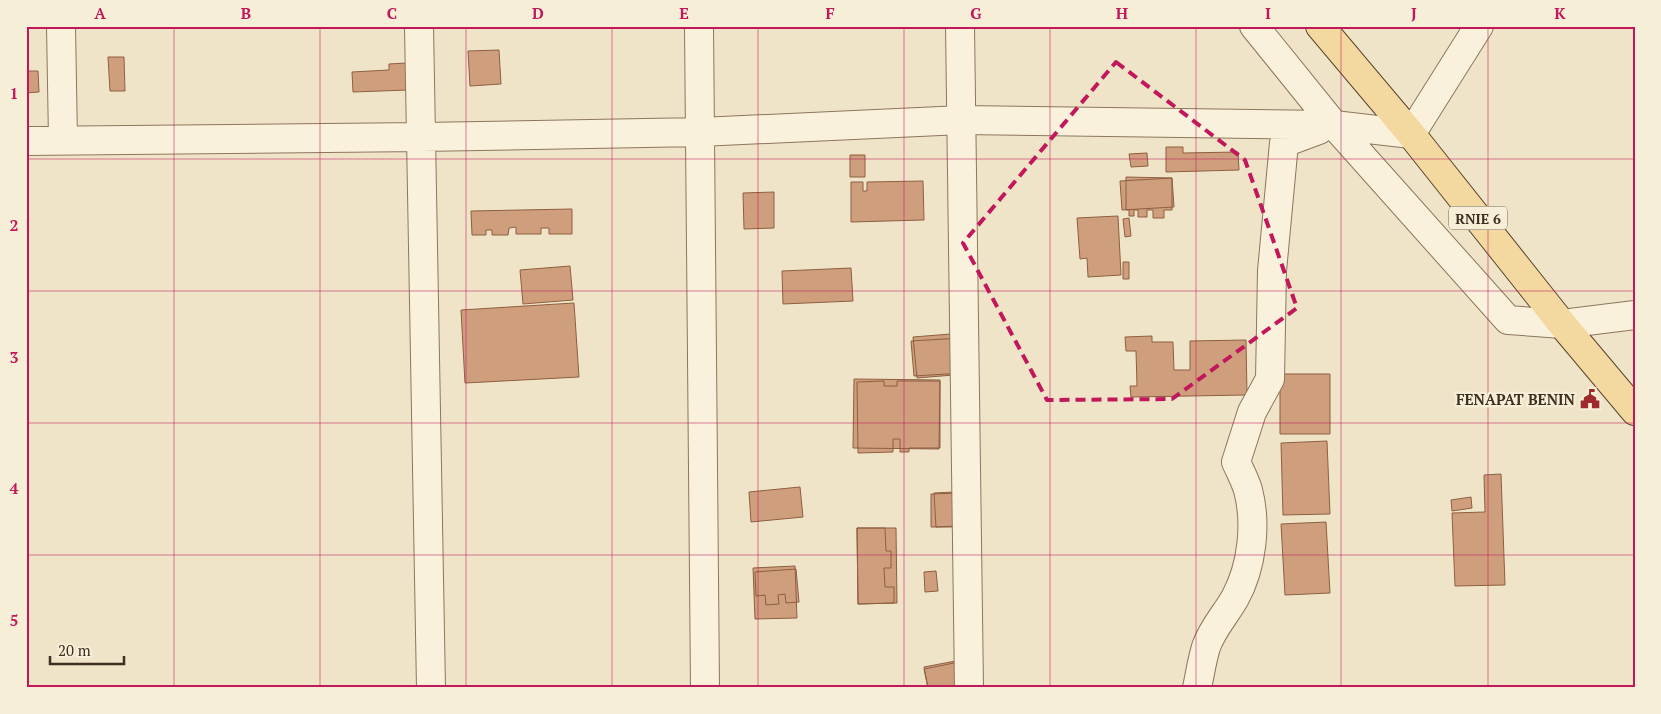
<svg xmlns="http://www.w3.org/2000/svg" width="1661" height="714" font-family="'PT Serif',serif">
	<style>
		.building { fill: #cf9f7d; stroke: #8d5f41 }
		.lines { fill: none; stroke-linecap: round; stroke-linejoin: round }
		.minor-casing { stroke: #8d765c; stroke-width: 30 }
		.major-casing { stroke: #5b4430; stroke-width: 30 }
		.minor { stroke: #faf1dc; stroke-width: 28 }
		.major { stroke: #f3d9a0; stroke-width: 28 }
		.marked { fill: none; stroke: #c2185b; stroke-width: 4; stroke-dasharray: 10 6; stroke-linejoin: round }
		.grid { fill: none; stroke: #c2185b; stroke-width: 1; stroke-opacity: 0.55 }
		.labels { text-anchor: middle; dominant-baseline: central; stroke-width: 4.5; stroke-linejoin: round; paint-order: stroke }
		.shield { fill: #f7eed8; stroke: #756857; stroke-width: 1 }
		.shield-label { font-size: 14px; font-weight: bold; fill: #3d2e20 }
		.poi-label { font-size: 15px; font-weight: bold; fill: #3d2e20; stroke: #f7eed8; text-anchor: end }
		.neatline { fill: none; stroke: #c2185b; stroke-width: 2 }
		.grid-label { font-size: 16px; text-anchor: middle; font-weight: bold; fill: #c2185b }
	</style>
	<rect width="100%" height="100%" fill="#f0e4c8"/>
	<path class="building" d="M 499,50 L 501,84 L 470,86 L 468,51 Z
		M 108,57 L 124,57 L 125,91 L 110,91 Z
		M 406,63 L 408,90 L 353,92 L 352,72 L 389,70 L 389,64 Z
		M 26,71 L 38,71 L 39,92 L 26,93 Z
		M 1166,147 L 1183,147 L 1183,153 L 1238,152 L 1239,170 L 1166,172 Z
		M 1147,153 L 1148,166 L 1131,167 L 1129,154 Z
		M 850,155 L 865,155 L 865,177 L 850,177 Z
		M 1126,177 L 1172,178 L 1172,210 L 1164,210 L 1164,218 L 1153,218 L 1153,210 L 1147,210 L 1147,217 L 1138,217 L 1138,210 L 1134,210 L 1134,216 L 1129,216 L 1129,210 L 1126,210 Z
		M 1172,178 L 1174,207 L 1122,210 L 1120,181 Z
		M 923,181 L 924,220 L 851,222 L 851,182 L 863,182 L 863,191 L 867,191 L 867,182 Z
		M 774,192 L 774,228 L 744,229 L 743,193 Z
		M 572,209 L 572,234 L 549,234 L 549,228 L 541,228 L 541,234 L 516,234 L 516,227 L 509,228 L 508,235 L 492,235 L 492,230 L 486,230 L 486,235 L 472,235 L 471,211 Z
		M 1118,216 L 1121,275 L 1088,277 L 1087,258 L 1080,259 L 1077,218 Z
		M 1129,218 L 1131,236 L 1125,237 L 1123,219 Z
		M 1123,262 L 1129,262 L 1129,279 L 1123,279 Z
		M 570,266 L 573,300 L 523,304 L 520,270 Z
		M 851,268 L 853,301 L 783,304 L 782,271 Z
		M 574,303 L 579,377 L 465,383 L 461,310 Z
		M 963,333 L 966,374 L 917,378 L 913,337 Z
		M 1152,336 L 1152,342 L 1173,342 L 1174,370 L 1190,370 L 1190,341 L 1246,340 L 1247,395 L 1131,397 L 1130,386 L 1137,386 L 1136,351 L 1126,351 L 1125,337 Z
		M 961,338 L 963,373 L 914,376 L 911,341 Z
		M 1280,374 L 1330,374 L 1330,434 L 1280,434 Z
		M 854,379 L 940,380 L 939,449 L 853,448 Z
		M 884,381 L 884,386 L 897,386 L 897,381 L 940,381 L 940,448 L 909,448 L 909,452 L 900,452 L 900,439 L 893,439 L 893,452 L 858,453 L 857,382 Z
		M 1327,441 L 1330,514 L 1283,515 L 1281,443 Z
		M 1501,474 L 1505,585 L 1455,586 L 1452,513 L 1485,512 L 1484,475 Z
		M 800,487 L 803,517 L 751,522 L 749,492 Z
		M 954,492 L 956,526 L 936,527 L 934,493 Z
		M 959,493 L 960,527 L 931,527 L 931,494 Z
		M 1471,497 L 1472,508 L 1452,511 L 1451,500 Z
		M 1326,522 L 1330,593 L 1285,595 L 1281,524 Z
		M 857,528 L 885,528 L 886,551 L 891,551 L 891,568 L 884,568 L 885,587 L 894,587 L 894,603 L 858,604 Z
		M 857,528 L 896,528 L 897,603 L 858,604 Z
		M 795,566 L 797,618 L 755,619 L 753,568 Z
		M 796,569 L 799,602 L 786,603 L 785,594 L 778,595 L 779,604 L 766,605 L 765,595 L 756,596 L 755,572 Z
		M 936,571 L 938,591 L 925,592 L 924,572 Z
		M 966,659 L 972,688 L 928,688 L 924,667 Z
		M 964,661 L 970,688 L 928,688 L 924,669 Z"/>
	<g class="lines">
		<defs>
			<path id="minor" d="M 61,26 L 63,140
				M 419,26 L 431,688
				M 699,26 L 705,688
				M 960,26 L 969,688
				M 1254,26 L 1334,125 L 1508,320 L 1562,324 L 1635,315
				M 26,141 L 421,137 L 700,132 L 962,120 L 1334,125 L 1411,134 L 1479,26
				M 1197,688 C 1200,674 1202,660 1206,647 C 1212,629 1226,614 1235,598 C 1252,567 1257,524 1248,490 C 1245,480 1240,471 1236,462 L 1252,412 L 1270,379 L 1272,271 L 1284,143 L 1319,130"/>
			<path id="major" d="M 1320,26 L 1411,134 L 1562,324 L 1635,411"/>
		</defs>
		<use href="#minor" class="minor-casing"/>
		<use href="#major" class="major-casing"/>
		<use href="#minor" class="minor"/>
		<use href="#major" class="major"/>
	</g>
	<path class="marked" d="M 1116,62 L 1245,160 L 1297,308 L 1172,399 L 1047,400 L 963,243 Z"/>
	<path class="grid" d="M 174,26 L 174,688M 320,26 L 320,688M 466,26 L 466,688M 612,26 L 612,688M 758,26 L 758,688M 904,26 L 904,688M 1050,26 L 1050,688M 1196,26 L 1196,688M 1341,26 L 1341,688M 1488,26 L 1488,688M 26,159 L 1635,159M 26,291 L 1635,291M 26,423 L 1635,423M 26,555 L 1635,555"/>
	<defs>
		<symbol id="civic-bare" viewBox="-9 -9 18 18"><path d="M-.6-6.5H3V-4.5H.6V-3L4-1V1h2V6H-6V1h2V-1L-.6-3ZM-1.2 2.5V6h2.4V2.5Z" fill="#9e2a2b" stroke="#f7eed8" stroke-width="2.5" paint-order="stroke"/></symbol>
	</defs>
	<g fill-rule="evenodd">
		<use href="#civic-bare" x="1576" y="385" width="28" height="28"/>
	</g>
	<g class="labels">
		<rect class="shield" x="1449" y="206.5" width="58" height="23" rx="4"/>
		<g class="shield-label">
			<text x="1478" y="218">RNIE 6</text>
		</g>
		<g class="poi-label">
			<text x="1575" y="399">FENAPAT BENIN</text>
		</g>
	</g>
	<rect width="1661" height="714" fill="none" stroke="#f7eed8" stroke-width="55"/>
	<path d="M50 656v8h74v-8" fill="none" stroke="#3d2e20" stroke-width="2.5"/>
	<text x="58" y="656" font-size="15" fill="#3d2e20" stroke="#f7eed8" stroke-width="4" paint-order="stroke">20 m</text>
	<rect x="28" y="28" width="1606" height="658" class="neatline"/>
	<g class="grid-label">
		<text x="100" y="19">A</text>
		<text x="246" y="19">B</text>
		<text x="392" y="19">C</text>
		<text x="538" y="19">D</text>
		<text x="684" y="19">E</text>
		<text x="830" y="19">F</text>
		<text x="976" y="19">G</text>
		<text x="1122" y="19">H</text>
		<text x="1268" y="19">I</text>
		<text x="1414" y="19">J</text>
		<text x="1560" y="19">K</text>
		<text x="14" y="99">1</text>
		<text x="14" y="231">2</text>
		<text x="14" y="363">3</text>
		<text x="14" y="494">4</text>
		<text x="14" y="626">5</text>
	</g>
</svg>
